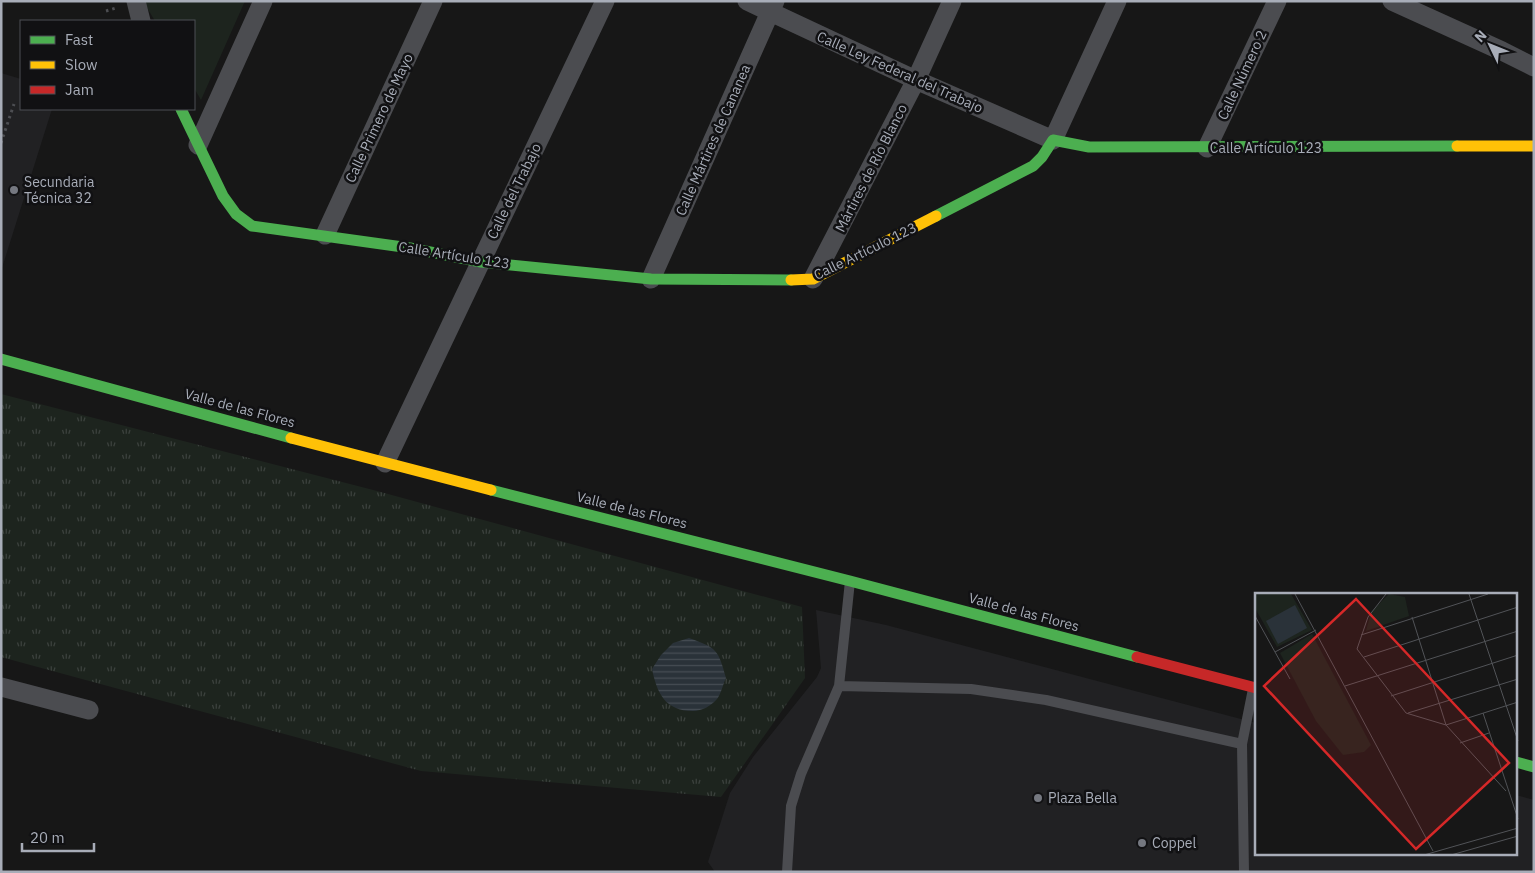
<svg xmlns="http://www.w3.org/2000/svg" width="1535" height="873" font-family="'IBM Plex Sans',sans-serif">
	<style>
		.built { fill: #212123 }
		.grass { fill: url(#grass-tufts) }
		.park { fill: #1d241e }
		.water { fill: url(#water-rules) }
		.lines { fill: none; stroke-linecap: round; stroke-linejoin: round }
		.path { stroke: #4d4e52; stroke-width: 3; stroke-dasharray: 2.5 4; stroke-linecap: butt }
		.lane { stroke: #4b4c50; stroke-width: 10 }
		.street { stroke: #4b4c50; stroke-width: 19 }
		.fast { stroke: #4caf50; stroke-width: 11 }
		.slow { stroke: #ffc107; stroke-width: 11 }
		.jam { stroke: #c62828; stroke-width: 11 }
		.poi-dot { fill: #757880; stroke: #111113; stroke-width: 2 }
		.labels { text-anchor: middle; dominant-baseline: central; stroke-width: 5; stroke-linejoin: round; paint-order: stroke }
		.street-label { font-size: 14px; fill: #a8adb8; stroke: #111113 }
		.poi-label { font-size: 14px; fill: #a8adb8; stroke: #111113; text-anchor: start }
		.inset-road { fill: none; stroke: #515357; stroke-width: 1 }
		.view { fill: #d62828; fill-opacity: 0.15; stroke: #d62828; stroke-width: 2.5 }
		.inset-edge { fill: none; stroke: #a8adb8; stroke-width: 2.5 }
	</style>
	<defs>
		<pattern id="grass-tufts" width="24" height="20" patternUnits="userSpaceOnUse" patternTransform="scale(1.25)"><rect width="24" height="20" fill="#1d241e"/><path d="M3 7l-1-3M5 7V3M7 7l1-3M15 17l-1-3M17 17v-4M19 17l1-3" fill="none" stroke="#3b413d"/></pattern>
		<pattern id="water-rules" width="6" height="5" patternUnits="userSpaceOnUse" patternTransform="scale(1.25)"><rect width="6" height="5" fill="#2a3239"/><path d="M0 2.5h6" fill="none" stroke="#464d54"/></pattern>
	</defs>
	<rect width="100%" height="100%" fill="#171717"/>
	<path class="built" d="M 1,73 L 21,79 L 21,109 L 52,109 L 1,271 Z
		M 816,610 L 886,625 L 1256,723 L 1256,854 L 1516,854 L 1516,795 L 1534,800 L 1534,872 L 715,872 L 708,862 L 730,793 L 753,757 L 817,677 L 821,668 Z"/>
	<path class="grass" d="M 1,394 L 377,491 L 802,607 L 805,678 L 721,797 L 421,771 L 1,657 Z"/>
	<path class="park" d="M 143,1 L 245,1 L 201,100 L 194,88 L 194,21 L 155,21 Z"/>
	<path class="water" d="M 689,638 C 717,648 718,649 726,678 C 723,684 721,694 717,699 C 711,706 702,711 693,711 C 665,711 657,693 652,669 L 661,655 L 673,643 Z"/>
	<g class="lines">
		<path class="path" d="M 106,11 L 116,8
			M 1,143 L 14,104"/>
		<path class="lane" d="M 839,686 L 971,689 L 1046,700 L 1242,744
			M 787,872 L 791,806 L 801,774 L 839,686 L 850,581
			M 1244,872 L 1242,744 L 1253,689"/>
		<path class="street" d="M 136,1 L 141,21
			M 747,1 L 916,80 L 1053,140 L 1117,1
			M 1392,1 L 1502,51 L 1534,67
			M 198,145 L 263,1
			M 1207,148 L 1277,1
			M 325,235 L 433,1
			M 651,279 L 775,1
			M 813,279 L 916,80 L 952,1
			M 385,463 L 605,1
			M 1,687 L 89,710"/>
		<path class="fast" d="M 181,109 L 223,196 L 236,214 L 252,226 L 410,248 L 481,262 L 651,279 L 791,280
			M 936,216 L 1033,166 L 1042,157 L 1053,140 L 1089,147 L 1457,146
			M 1,359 L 291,438
			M 491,490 L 850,581 L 1137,657
			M 1516,762 L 1534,767"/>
		<path class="slow" d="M 1457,146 L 1534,146
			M 791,280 L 813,279 L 936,216
			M 291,438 L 491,490"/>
		<path class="jam" d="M 1137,657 L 1256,688"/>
	</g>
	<g class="poi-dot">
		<circle cx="14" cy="190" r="5"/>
		<circle cx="1038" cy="798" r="5"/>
		<circle cx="1142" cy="843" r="5"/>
	</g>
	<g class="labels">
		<g class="street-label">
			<text transform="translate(900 72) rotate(24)">Calle Ley Federal del Trabajo</text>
			<text transform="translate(1242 75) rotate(-65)">Calle Número 2</text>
			<text transform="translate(379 118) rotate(-65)">Calle Primero de Mayo</text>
			<text transform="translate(713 140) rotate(-66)">Calle Mártires de Cananea</text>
			<text x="1266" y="148">Calle Artículo 123</text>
			<text transform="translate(871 168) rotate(-63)">Mártires de Río Blanco</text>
			<text transform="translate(514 191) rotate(-64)">Calle del Trabajo</text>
			<text transform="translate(865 251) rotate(-26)">Calle Artículo 123</text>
			<text transform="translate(454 255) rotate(9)">Calle Artículo 123</text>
			<text transform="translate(240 408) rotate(15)">Valle de las Flores</text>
			<text transform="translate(632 510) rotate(14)">Valle de las Flores</text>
			<text transform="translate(1024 612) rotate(15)">Valle de las Flores</text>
		</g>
		<g class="poi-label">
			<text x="24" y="182">Secundaria<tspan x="24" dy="16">Técnica 32</tspan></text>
			<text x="1048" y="798">Plaza Bella</text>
			<text x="1152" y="843">Coppel</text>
		</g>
	</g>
	<g transform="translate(1255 593)">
		<rect width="262" height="262" fill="#171717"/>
		<path d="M 57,41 L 116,152 L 109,159 L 88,162 L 61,128 L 25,60 Z" fill="#1d241e"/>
		<path d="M 0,1 L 36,1 L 57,37 L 22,54 L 0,15 ZM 134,1 L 150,4 L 154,23 L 111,38 L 116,19 Z" fill="#1d241e"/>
		<path d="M 40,12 L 52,35 L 23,51 L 11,28 Z" fill="#2a3239"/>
		<path class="inset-road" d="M 40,1 L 178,258M 131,1 L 113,24 L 102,56 L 151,120 L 191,132 L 251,198M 214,1 L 263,148M 0,23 L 35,86M 157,24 L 191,132 L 263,109M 106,42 L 233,1M 20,59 L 61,37M 109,64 L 263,14M 90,93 L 263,38M 136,103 L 263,62M 153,120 L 263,86M 228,120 L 263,226M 205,150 L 234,140M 169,262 L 263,235M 196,262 L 263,243"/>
		<path class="view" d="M 101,6 L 254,170 L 161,256 L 9,93 Z"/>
		<rect width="262" height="262" class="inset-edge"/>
	</g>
	<rect width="1535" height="873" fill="none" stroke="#a8adb8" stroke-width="5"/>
	<rect x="20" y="20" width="175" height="90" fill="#111113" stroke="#4d4f55"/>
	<rect x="30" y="36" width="25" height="8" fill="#4caf50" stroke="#4d4f55"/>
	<text x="65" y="45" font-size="15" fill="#a8adb8">Fast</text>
	<rect x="30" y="61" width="25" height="8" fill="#ffc107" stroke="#4d4f55"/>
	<text x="65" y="70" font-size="15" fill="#a8adb8">Slow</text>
	<rect x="30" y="86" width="25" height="8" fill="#c62828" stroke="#4d4f55"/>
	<text x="65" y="95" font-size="15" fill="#a8adb8">Jam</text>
	<g transform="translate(1490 45) rotate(313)" stroke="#111113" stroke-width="4" paint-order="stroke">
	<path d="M0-4L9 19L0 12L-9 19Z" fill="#a8adb8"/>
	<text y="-8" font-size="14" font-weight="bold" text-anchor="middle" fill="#a8adb8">N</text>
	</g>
	<path d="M22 843v8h72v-8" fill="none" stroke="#a8adb8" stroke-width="2.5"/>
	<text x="30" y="843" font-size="15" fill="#a8adb8" stroke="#111113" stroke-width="4" paint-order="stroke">20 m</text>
</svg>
